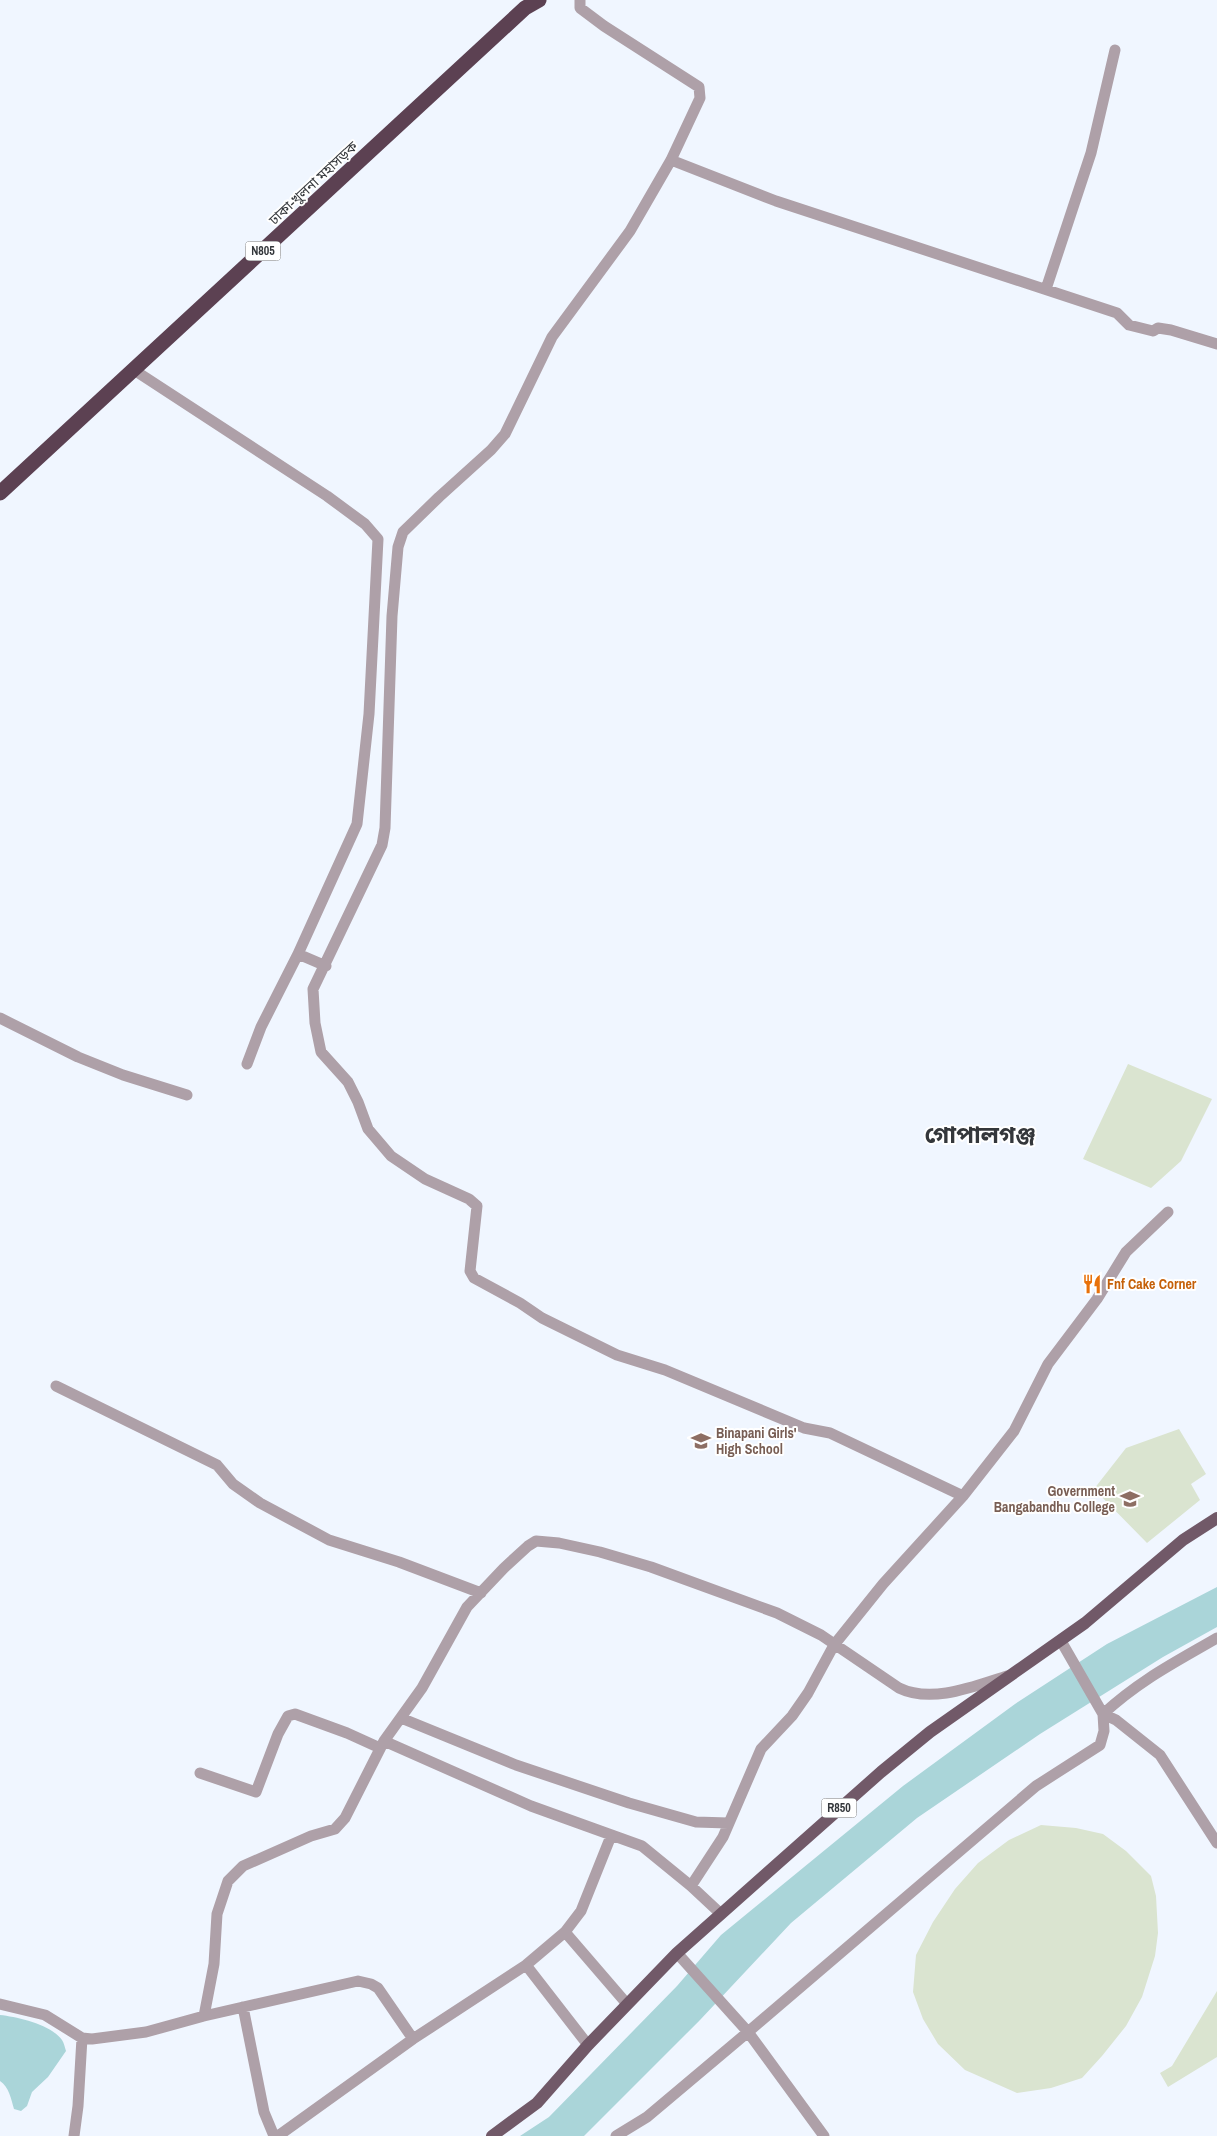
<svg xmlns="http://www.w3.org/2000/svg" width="1217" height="2136" font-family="'Archivo Narrow','Noto Sans Bengali',sans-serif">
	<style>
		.green { fill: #dae4d0 }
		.water { fill: #aad5d9 }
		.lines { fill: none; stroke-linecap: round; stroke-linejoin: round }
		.minor { stroke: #aea0a8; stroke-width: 11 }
		.major { stroke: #715968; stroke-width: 12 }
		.highway { stroke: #5c4152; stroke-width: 15 }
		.labels { text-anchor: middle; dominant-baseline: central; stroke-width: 4; stroke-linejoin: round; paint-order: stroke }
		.shield { fill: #fff; stroke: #717376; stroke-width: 1 }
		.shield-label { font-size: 12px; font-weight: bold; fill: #34373b }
		.street-label { font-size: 14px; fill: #34373b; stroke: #fff }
		.food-label { font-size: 14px; font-weight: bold; fill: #c56008; stroke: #fff; text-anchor: start }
		.education-label { font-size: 14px; font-weight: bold; fill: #785e54; stroke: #fff; text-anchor: start }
		.town-label { font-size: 24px; font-weight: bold; fill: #34373b; stroke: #fff }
	</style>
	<rect width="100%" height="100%" fill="#f0f6ff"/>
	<path class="green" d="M 1128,1064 L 1212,1099 L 1181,1161 L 1151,1188 L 1083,1159 Z
		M 1179,1429 L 1206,1474 L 1191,1484 L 1200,1500 L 1147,1543 L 1094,1489 L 1126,1448 Z
		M 1041,1825 L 1076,1828 L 1103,1834 L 1126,1851 L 1151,1876 L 1156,1896 L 1158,1933 L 1155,1956 L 1142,1997 L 1126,2026 L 1102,2056 L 1082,2078 L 1051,2088 L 1017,2093 L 965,2070 L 938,2044 L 923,2019 L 913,1992 L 916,1955 L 933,1922 L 955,1889 L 978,1863 L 1009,1840 Z
		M 1217,1991 L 1217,2057 L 1168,2087 L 1160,2073 L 1172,2066 Z"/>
	<path class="water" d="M 1217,1587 L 1217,1627 L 1163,1657 L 1040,1734 L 917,1818 L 791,1923 L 700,2020 L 584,2136 L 520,2136 L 549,2117 L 677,1986 L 721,1935 L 903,1786 L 1015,1704 L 1107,1644 Z
		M 0,2015 C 18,2017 50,2024 62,2040 C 64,2043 65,2048 66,2051 L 48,2077 L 32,2092 L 27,2106 L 21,2111 L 14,2109 C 11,2099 9,2087 0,2081 Z"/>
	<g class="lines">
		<path class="minor" d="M 580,0 L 580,8 L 604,26 L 699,87 L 700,98 L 671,160 L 630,231 L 552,337 L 505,434 L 491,450 L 439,497 L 403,532 L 398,547 L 392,616 L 385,828 L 382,845 L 313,989 L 315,1023 L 321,1052 L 348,1082 L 358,1102 L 368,1129 L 391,1156 L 425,1179 L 469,1199 L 477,1206 L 470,1271 L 474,1278 L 520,1303 L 542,1318 L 617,1355 L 665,1370 L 804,1428 L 830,1433 L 963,1496
			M 671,160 L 776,201 L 1117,313 L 1129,325 L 1153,331 L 1158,328 L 1171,330 L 1217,344
			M 1046,289 L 1091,153 L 1115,50
			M 134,370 L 327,496 L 365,524 L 378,539 L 369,714 L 357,824 L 298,954 L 326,966
			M 0,1018 L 78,1057 L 123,1075 L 187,1095
			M 247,1064 L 261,1027 L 298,954
			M 56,1386 L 217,1465 L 233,1484 L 260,1503 L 329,1540 L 399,1562 L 481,1593
			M 1103,1714 L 1116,1720 L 1160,1755 L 1217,1843
			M 1103,1714 C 1140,1680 1174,1663 1217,1638
			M 401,1718 L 516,1765 L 629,1803 L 696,1822 L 728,1823
			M 384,1741 L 531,1806 L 642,1846 L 691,1886 L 721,1914
			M 200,1773 L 256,1792 L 278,1734 L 288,1716 L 295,1714 L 347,1733 L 380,1748
			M 691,1886 L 723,1837 L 761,1749 L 792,1716 L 808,1693 L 834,1645 L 883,1584 L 963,1496 L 1014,1431 L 1048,1364 L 1097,1299 L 1126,1252 L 1168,1212
			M 565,1932 L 627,2004
			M 677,1953 L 748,2032 L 824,2136
			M 526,1965 L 588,2045
			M 0,2004 L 45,2015 L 82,2038 L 92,2039 L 146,2032 L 204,2016 L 358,1981 L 371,1984 L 378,1988 L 413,2039
			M 243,2007 L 264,2112 L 274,2136
			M 204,2016 L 214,1964 L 217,1914 L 228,1881 L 243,1866 L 311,1836 L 335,1829 L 345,1818 L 384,1741 L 422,1688 L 467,1607 L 504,1568 L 528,1546 L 536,1541 L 559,1543 L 600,1552 L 651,1567 L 777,1613 L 821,1635 L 899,1688 C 932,1704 975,1686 1007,1676
			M 74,2136 L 78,2106 L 82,2038
			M 278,2136 L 413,2039 L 526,1965 L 565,1932 L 581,1911 L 611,1836
			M 616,2136 L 647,2117 L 748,2032 L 1036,1786 L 1100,1745 L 1104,1731 L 1103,1714 L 1061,1641"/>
		<path class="major" d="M 492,2136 L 537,2103 L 588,2045 L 677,1953 L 881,1772 L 930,1732 L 1085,1623 L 1183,1540 L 1217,1518"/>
		<path class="highway" d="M 0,493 L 525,8 L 539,0"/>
	</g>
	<defs>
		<symbol id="restaurant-bare" viewBox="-9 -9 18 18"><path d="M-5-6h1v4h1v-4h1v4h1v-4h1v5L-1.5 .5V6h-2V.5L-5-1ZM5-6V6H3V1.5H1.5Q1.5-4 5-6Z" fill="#e8710a" stroke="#fff" stroke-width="2.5" paint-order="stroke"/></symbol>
		<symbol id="school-bare" viewBox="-9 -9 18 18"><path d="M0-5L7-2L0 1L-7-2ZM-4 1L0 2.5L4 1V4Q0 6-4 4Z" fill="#8d6e63" stroke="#fff" stroke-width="2.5" paint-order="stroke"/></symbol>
		<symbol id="university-bare" viewBox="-9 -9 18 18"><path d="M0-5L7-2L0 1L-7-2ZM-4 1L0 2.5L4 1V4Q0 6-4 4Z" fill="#8d6e63" stroke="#fff" stroke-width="2.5" paint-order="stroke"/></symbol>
	</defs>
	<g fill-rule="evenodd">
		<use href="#restaurant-bare" x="1078" y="1270" width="28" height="28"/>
		<use href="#school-bare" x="687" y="1427" width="28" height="28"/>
		<use href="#university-bare" x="1116" y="1485" width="28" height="28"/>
	</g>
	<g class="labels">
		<g class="shield">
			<rect x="245.5" y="241.5" width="35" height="19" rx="4"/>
			<rect x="821.5" y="1798.5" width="35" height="19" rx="4"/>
		</g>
		<g class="shield-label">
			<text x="263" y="251">N805</text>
			<text x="839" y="1808">R850</text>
		</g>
		<g class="street-label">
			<text transform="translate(313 183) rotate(-43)">ঢাকা-খুলনা মহাসড়ক</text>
		</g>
		<g class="food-label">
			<text x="1107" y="1284">Fnf Cake Corner</text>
		</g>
		<g class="education-label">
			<text x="716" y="1433">Binapani Girls'<tspan x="716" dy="16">High School</tspan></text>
			<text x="1115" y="1491" text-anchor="end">Government<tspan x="1115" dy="16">Bangabandhu College</tspan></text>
		</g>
		<g class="town-label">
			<text x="980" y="1134">গোপালগঞ্জ</text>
		</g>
	</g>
</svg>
